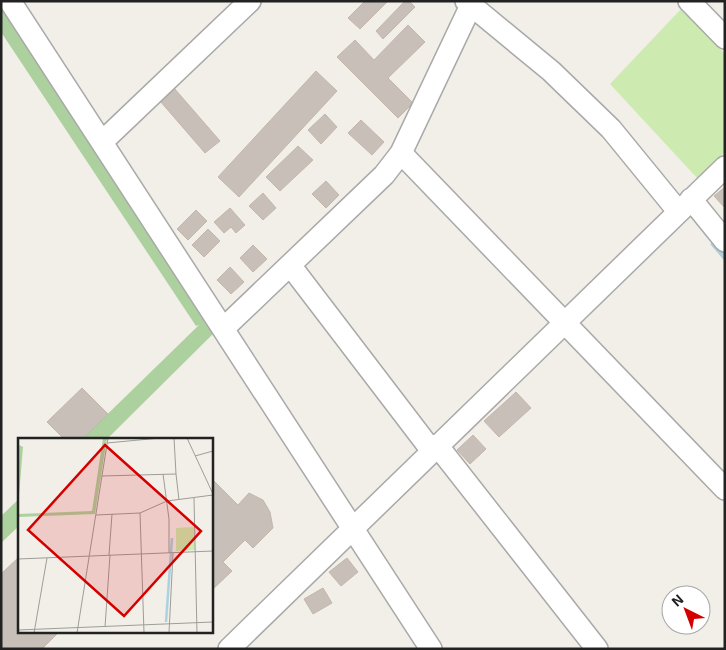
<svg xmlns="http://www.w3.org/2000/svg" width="726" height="650" font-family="'Exo 2',sans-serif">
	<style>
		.grass { fill: #cdebb0 }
		.forest { fill: #add19e }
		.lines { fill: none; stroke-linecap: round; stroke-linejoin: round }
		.stream { stroke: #aad3df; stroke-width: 4.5 }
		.building { fill: #c7bfb8; stroke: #c4b6ab }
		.minor-casing { stroke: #a9a9a9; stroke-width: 24 }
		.minor { stroke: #fff; stroke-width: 21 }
		.inset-river { fill: none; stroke: #aad3df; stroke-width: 2.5 }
		.inset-road { fill: none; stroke: #9f9d99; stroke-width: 1 }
		.view { fill: #d40000; fill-opacity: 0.15; stroke: #d40000; stroke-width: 2.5 }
		.inset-edge { fill: none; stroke: #222; stroke-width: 2.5 }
	</style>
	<rect width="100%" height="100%" fill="#f2efe9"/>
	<path class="grass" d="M 681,9 L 725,54 L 725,152 L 698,179 L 610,84 Z"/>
	<path class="forest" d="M 1,1 L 217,330 L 107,439 L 82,439 L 199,325 L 196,326 L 1,32 Z
		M 19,499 L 19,526 L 1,543 L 1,516 Z"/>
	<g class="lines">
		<path class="stream" d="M 713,244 L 725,258"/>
	</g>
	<path class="building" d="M 365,1 L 388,1 L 360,29 L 348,18 Z
		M 405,1 L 409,1 L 415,7 L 383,39 L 376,31 Z
		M 408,25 L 425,42 L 388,78 L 413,103 L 398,118 L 337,57 L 355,40 L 374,60 Z
		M 316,71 L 337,91 L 239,197 L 218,177 Z
		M 174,88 L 220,141 L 205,153 L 160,101 Z
		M 325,114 L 337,127 L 321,144 L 308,130 Z
		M 361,120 L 384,142 L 372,155 L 348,133 Z
		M 298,146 L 313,160 L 280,191 L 266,177 Z
		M 326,181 L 339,195 L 326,208 L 312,194 Z
		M 725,187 L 725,208 L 714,196 Z
		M 263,193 L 276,208 L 263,220 L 249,206 Z
		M 230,208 L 245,225 L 236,233 L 231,227 L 224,233 L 214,222 Z
		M 196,210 L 207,221 L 188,240 L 177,229 Z
		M 208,229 L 220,241 L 204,257 L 192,245 Z
		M 253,245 L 267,259 L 253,272 L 240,258 Z
		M 230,267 L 244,282 L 231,294 L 217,280 Z
		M 82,388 L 108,414 L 83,439 L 64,439 L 47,422 Z
		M 516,392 L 531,408 L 499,437 L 484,421 Z
		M 473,435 L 486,449 L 470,464 L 457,450 Z
		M 211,478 L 238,505 L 249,493 L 263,500 L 270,512 L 273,528 L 253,548 L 245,540 L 223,562 L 232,571 L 211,591 Z
		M 19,557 L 19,631 L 60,631 L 42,649 L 1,649 L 1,574 Z
		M 347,558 L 358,572 L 341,586 L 329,572 Z
		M 323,588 L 332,603 L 313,614 L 304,599 Z"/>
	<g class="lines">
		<defs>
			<path id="minor" d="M 10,1 L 431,649
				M 466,1 L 551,71 L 611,129 L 678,211
				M 689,1 L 725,38
				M 102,142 L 250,1
				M 401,153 L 725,489
				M 691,199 L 725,241
				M 290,265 L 432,451
				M 223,329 L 384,175 L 401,153 L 473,1
				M 437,445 L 597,649
				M 229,649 L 725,167"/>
		</defs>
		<use href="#minor" class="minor-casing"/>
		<use href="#minor" class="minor"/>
	</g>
	<g transform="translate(18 438)">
		<rect width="195" height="195" fill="#f2efe9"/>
		<path d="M 176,89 L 177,112 L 158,113 L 158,90 Z" fill="#cdebb0"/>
		<path d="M 85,0 L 89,0 L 77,76 L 0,79 L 0,76 L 74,73 ZM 1,7 L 5,9 L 0,69 L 0,17 Z" fill="#add19e"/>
		<path class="inset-river" d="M 148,184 L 154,100"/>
		<path class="inset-road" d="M 156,0 L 158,36M 169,0 L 195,56M 89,5 L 142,0M 177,18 L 195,13M 145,36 L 151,81 L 151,115M 84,38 L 158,36 L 161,62M 176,60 L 179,195M 122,75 L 126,195M 78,77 L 122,75 L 149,63 L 195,57M 91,117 L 94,76M 0,121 L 195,113M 87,189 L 92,117M 0,192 L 195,184M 16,195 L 29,120M 59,195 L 90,0M 151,195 L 155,115"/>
		<path class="view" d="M 87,7 L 183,93 L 106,178 L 10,92 Z"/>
		<rect width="195" height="195" class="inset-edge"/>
	</g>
	<rect width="726" height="650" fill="none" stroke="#222222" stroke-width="5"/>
	<g transform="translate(686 610) rotate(318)"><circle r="24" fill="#ffffff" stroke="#a7a7a7"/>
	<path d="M0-4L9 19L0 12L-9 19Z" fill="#d40000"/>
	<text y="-8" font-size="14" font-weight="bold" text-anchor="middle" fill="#222222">N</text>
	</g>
</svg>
